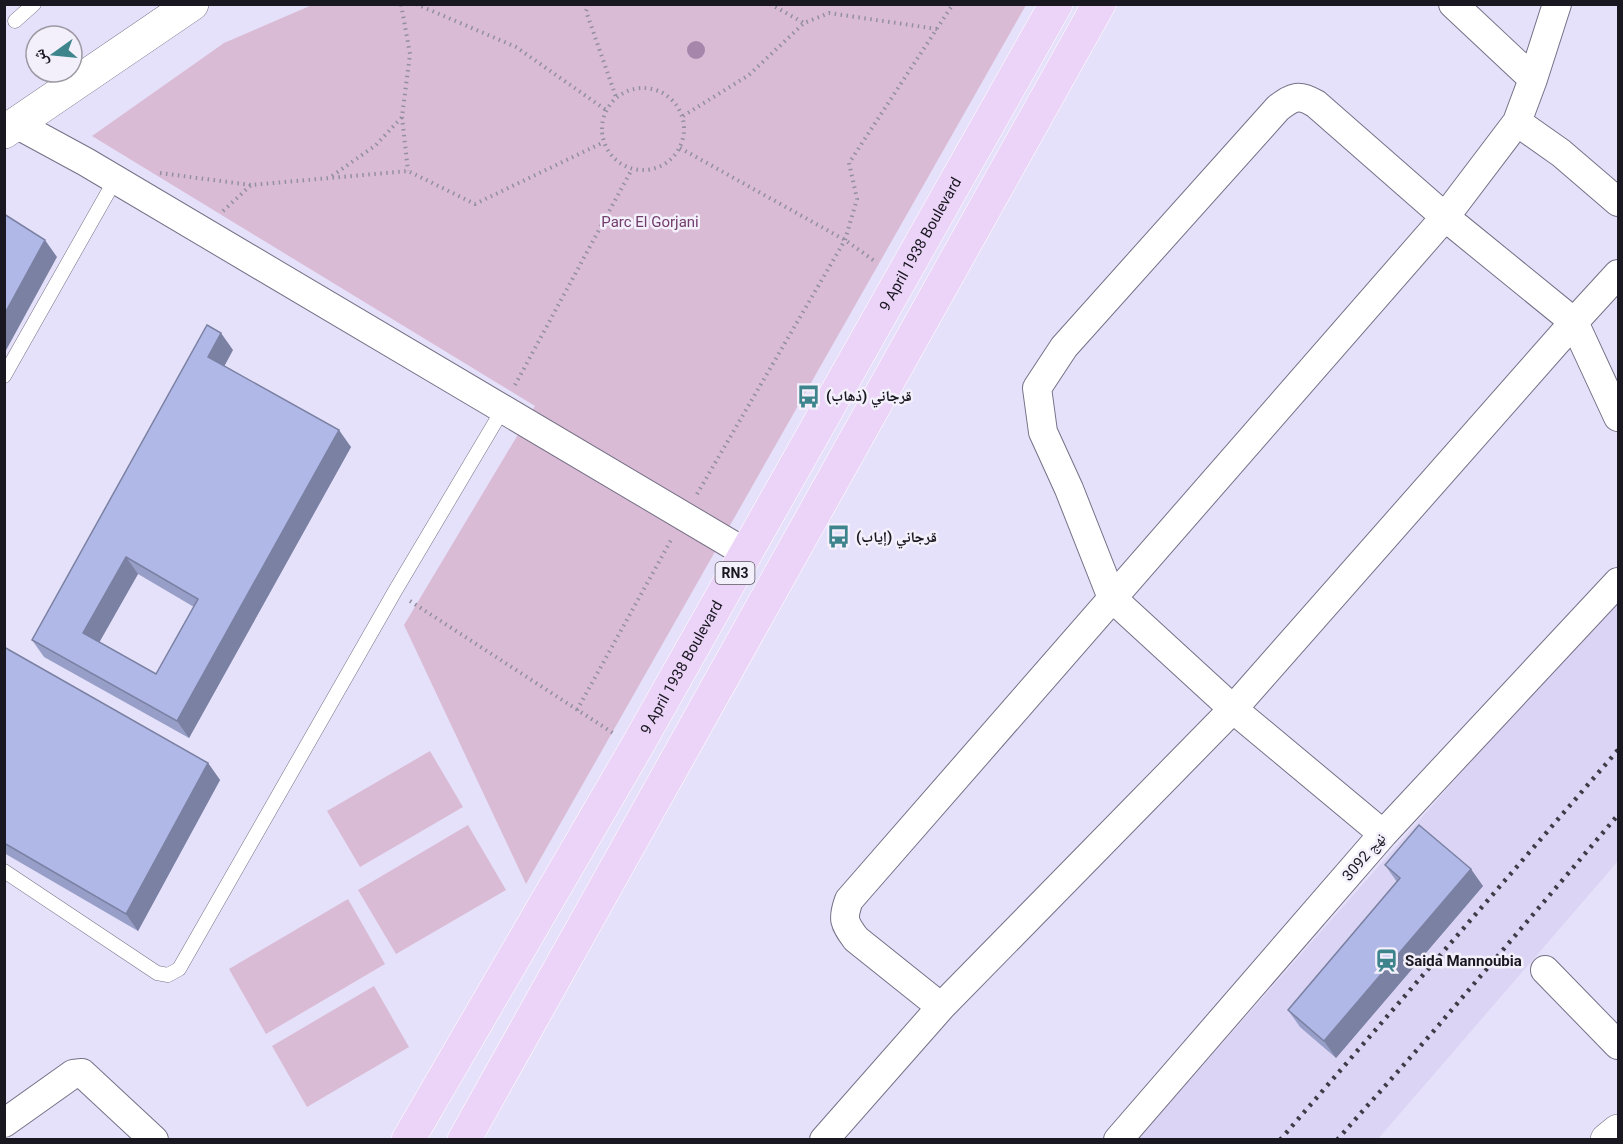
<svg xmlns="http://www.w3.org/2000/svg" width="1623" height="1144" font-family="Roboto,'Noto Naskh Arabic',sans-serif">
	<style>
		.built { fill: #dbd4f4 }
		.green { fill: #dabbd5 }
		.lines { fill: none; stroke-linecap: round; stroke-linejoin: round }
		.lane-casing { stroke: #767187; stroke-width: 15 }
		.street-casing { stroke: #767187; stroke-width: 30 }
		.secondary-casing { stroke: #767187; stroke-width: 34 }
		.primary-casing { stroke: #fff; stroke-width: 34 }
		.path { stroke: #928fa1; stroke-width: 4; stroke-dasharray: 1.5 4.5; stroke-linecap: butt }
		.lane { stroke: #fff; stroke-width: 14 }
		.street { stroke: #fff; stroke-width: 28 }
		.secondary { stroke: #fff; stroke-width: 33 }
		.primary { stroke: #ebd4f7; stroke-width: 33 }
		.rail { stroke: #3e3b47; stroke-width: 4.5; stroke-dasharray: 3 6; stroke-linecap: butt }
		.tree { fill: #a686ab }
		.wall { fill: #979ec8; fill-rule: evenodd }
		.shaded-wall { fill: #7b81a2 }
		.building { fill: #b0b8e8; stroke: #7b81a2; stroke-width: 1.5; fill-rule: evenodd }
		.labels { text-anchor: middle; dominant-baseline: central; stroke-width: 5; stroke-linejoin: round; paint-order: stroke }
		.shield { fill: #f3f0fb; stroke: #5a5862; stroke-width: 1.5 }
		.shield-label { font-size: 14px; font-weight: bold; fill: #191720 }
		.park-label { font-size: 15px; fill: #723c6b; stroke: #f3f0fb }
		.street-label { font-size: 15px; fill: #191720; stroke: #f3f0fb }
		.poi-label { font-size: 15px; font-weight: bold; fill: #191720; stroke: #f3f0fb; text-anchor: start }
	</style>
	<rect width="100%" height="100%" fill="#e6e1fa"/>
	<path class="built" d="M 1618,595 L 1618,861 L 1378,1139 L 1137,1140 Z"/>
	<path class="green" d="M 312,5 L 1026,5 L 526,884 L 404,625 L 535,406 L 92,136 L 224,43 Z
		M 430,751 L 463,807 L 360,867 L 327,811 Z
		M 468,825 L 506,890 L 396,954 L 358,890 Z
		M 348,899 L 385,964 L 266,1034 L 229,969 Z
		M 374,986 L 409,1047 L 307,1107 L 272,1046 Z"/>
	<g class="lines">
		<defs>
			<path id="lane" d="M 15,21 L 34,4
				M 4,376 L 115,180
				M 4,871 L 157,973 L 168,975 L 179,969 L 395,591 L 503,409"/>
			<path id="street" d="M 1453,4 L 1533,79
				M 1517,122 L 1561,153 L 1618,202
				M 16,124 L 86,162 L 746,553
				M 1383,834 L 1233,709 L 1112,598 L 1069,489 L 1043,432 L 1037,388 L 1064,347 L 1278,108 C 1294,96 1299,94 1316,104 L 1445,217 L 1574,322 L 1618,417
				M 1545,970 L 1618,1045
				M 941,1007 L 856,939 C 844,923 842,919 849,900 L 1445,217 L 1517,122 L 1533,79 L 1557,4
				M 4,1123 L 73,1074 L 82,1073 L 154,1140
				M 824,1140 L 941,1007 L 1233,709 L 1574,322 L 1618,274
				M 1118,1140 L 1383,834 L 1618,582"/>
			<path id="secondary" d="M 4,132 L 192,4
				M 1607,1140 L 1618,1131"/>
			<g id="primary">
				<path id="s1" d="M 408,1140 L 636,748 L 1056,4"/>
				<path d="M 464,1140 L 1099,4"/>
			</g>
		</defs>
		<use href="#lane" class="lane-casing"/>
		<use href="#street" class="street-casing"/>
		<use href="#secondary" class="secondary-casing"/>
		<use href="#primary" class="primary-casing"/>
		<path class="path" d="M 416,4 L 516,47 L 606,110
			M 589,4 L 586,11 L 616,97
			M 770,4 L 804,23
			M602 129a41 41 0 1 1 82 0a41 41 0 1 1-82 0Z
			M 683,116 L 749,75 L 804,23 L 829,13 L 937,29
			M 402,117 L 408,171
			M 680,148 L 845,240 L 876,262
			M 160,173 L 251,185
			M 332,176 L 376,145 L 402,117 L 410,54 L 401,4
			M 223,211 L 251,185 L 408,171 L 475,204 L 604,142
			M 515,385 L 632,169
			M 697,494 L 845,240 L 857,199 L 849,163 L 953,4
			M 410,601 L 613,733
			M 577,710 L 671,540"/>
		<use href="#lane" class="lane"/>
		<use href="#street" class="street"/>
		<use href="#secondary" class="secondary"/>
		<use href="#primary" class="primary"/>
		<path class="rail" d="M 1280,1140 L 1618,750
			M 1337,1140 L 1432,1033 L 1618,815"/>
	</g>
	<circle class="tree" cx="696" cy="50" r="9"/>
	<path class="wall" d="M 233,350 L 224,366 L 351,447 L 189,738 L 44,657 L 32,640 ZM 138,574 L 194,607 L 156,674 L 99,642 Z
		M 4,647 L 208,763 L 220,780 L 138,931 L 4,853 Z
		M 1385,865 L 1483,886 L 1336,1058 L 1300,1027 L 1288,1010 L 1397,882 Z"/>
	<path class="shaded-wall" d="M 45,240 L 57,257 L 4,354 L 4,315 Z
		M 221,333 L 233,350 L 220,374 L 208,357 Z
		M 339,430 L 351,447 L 189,738 L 177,721 Z
		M 126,557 L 138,574 L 95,650 L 83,633 Z
		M 208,763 L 220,780 L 138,931 L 126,914 Z
		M 1471,869 L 1483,886 L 1336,1058 L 1324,1041 Z"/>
	<path class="building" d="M 4,214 L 45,240 L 4,315 Z
		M 207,325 L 221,333 L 208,357 L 339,430 L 177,721 L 32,640 ZM 126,557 L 198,599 L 156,674 L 83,633 Z
		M 4,647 L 208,763 L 126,914 L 4,843 Z
		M 1419,825 L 1471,869 L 1324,1041 L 1288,1010 L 1400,878 L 1385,865 Z"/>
	<defs>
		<symbol id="bus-bare" viewBox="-9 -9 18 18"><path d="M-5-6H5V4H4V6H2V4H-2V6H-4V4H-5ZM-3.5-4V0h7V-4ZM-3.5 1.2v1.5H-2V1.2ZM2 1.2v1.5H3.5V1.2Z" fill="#3d848c" stroke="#f3f0fb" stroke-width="2.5" paint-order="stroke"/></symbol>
		<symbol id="station-bare" viewBox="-9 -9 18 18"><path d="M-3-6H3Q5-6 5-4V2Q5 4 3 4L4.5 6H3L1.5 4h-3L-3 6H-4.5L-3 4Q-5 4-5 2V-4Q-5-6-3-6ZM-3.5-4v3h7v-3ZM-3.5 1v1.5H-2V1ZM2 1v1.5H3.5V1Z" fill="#3d848c" stroke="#f3f0fb" stroke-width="2.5" paint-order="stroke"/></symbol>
	</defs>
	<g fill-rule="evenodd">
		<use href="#bus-bare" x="792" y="380" width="33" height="33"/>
		<use href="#bus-bare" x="822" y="520" width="33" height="33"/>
		<use href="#station-bare" x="1370" y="944" width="33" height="33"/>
	</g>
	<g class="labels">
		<rect class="shield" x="715.5" y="562" width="39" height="22" rx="4.5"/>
		<g class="shield-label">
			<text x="735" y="573">RN3</text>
		</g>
		<g class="park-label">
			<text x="650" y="222">Parc El Gorjani</text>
		</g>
		<g class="street-label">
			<text stroke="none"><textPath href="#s1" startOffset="1032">9 April 1938 Boulevard</textPath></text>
			<text stroke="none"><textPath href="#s1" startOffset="546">9 April 1938 Boulevard</textPath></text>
			<text transform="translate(1364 857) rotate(-49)">نهج 3092</text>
		</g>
		<g class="poi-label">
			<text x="826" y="396">قرجاني (ذهاب)</text>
			<text x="856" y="537">قرجاني (إياب)</text>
			<text x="1405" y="961">Saida Mannoubia</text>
		</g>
	</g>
	<rect width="1623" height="1144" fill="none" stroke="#191720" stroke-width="12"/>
	<g transform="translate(54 54) rotate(255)"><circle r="28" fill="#f3f0fb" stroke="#9c99a3" stroke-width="1.5"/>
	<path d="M0-4.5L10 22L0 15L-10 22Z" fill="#3d848c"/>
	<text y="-9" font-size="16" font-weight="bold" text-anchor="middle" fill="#191720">ش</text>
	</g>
</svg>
